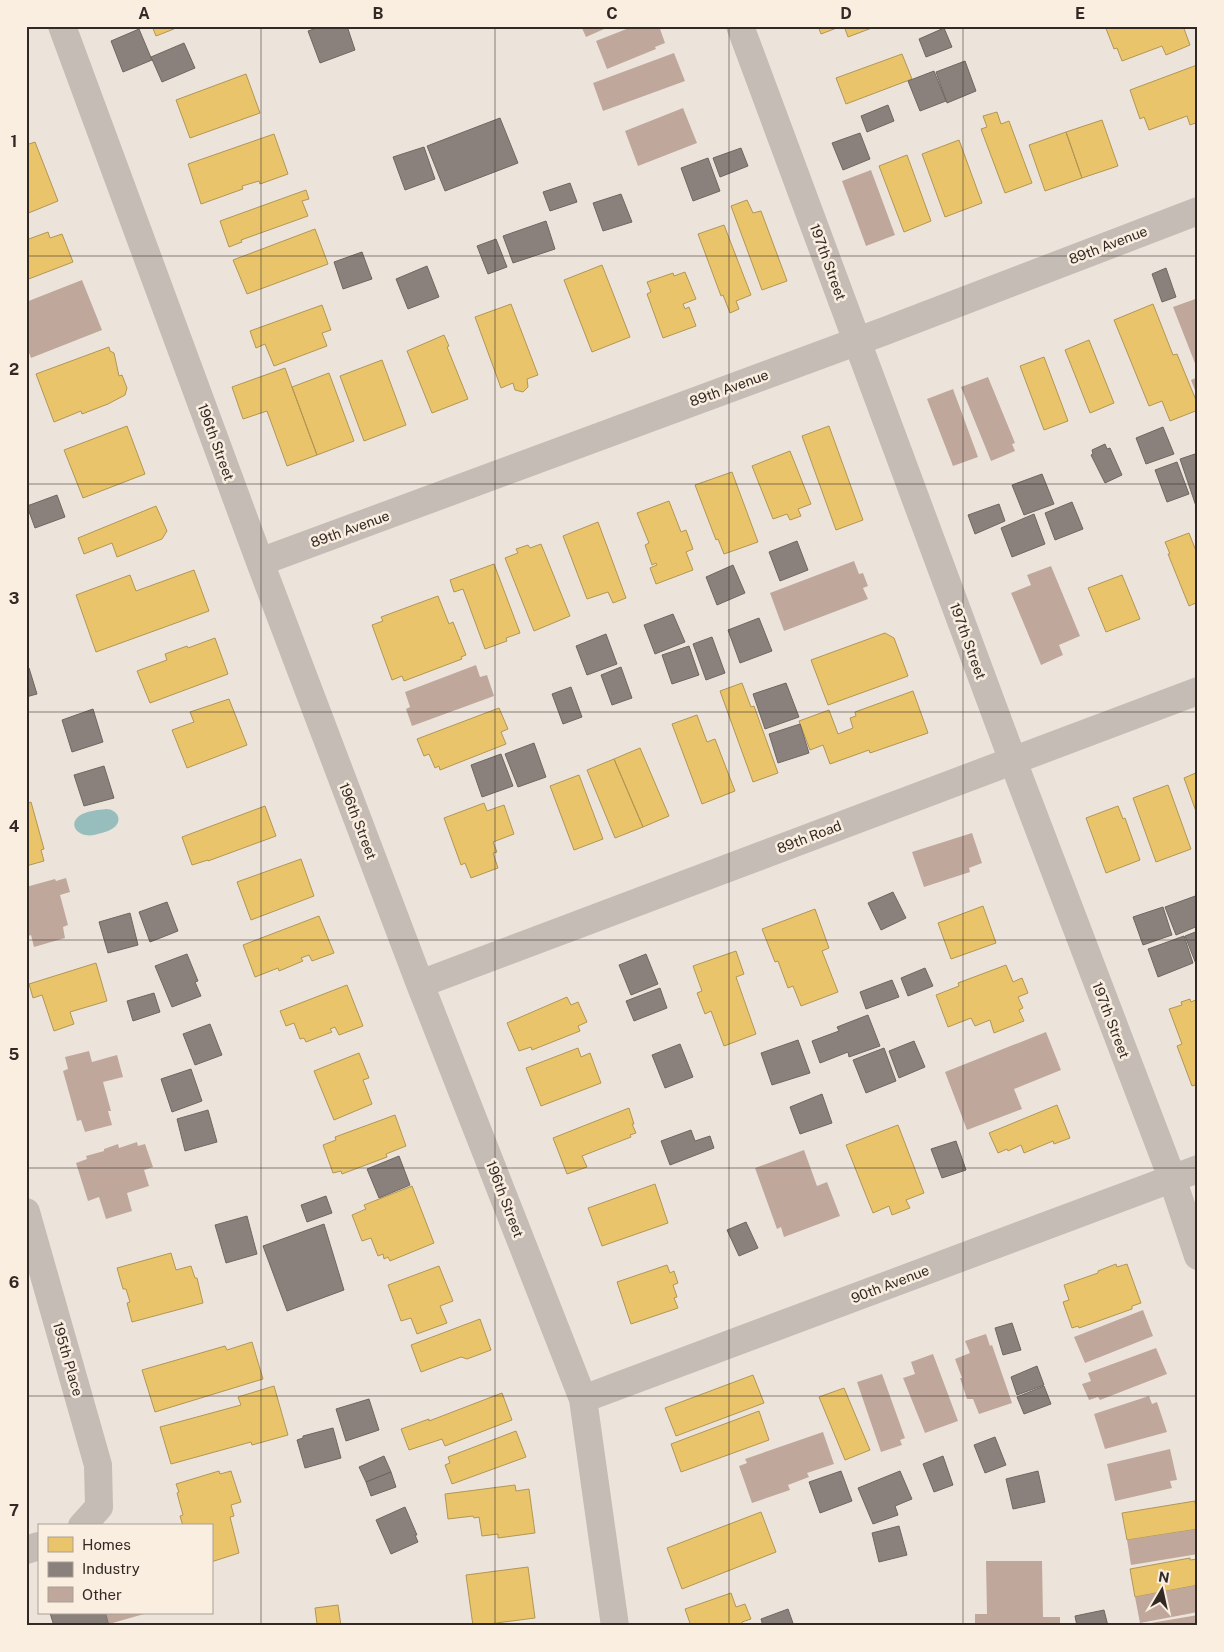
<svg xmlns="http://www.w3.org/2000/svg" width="1224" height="1652" font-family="'Public Sans',sans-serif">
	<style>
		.water { fill: #97bebd }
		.homes { fill: #e9c46a; stroke: #b29655 }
		.industry { fill: #8a817c; stroke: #706762 }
		.building { fill: #c0a79c }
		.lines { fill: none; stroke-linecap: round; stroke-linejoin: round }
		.minor { stroke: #c4bcb5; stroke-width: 28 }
		.grid { fill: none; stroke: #332924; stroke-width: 1; stroke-opacity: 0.55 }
		.labels { text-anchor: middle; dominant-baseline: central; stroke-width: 5; stroke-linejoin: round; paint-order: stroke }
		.street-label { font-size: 14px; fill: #332924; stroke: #faeee1 }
		.neatline { fill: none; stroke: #332924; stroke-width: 2 }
		.grid-label { font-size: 16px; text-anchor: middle; font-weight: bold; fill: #332924 }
	</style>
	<rect width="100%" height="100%" fill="#ece4db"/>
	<path class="water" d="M 106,809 C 118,809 124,822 112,829 C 107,832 100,833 94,835 C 80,838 67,826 79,816 C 86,811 98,810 106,809 Z"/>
	<path class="homes" d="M 152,26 L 173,26 L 174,29 L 156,36 Z
		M 818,26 L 842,26 L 821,34 Z
		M 844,26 L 877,26 L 848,37 Z
		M 1105,26 L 1183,26 L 1190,45 L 1166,55 L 1162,46 L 1122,61 L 1117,48 L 1114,49 Z
		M 902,54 L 912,79 L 846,104 L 836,78 Z
		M 1197,65 L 1198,122 L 1190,125 L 1187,116 L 1149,130 L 1144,117 L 1140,119 L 1130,90 Z
		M 246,74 L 260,113 L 190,138 L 176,100 Z
		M 997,112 L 1001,124 L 1009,121 L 1032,183 L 1005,193 L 981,129 L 987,127 L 983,116 Z
		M 1102,120 L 1118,166 L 1082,178 L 1066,132 Z
		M 1066,132 L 1082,178 L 1045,191 L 1029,145 Z
		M 274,134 L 288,174 L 260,184 L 259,181 L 242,186 L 243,189 L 201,204 L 188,164 Z
		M 959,140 L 982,203 L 945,217 L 922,154 Z
		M 35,142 L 58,201 L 26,214 L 26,145 Z
		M 907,155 L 931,221 L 904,232 L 879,166 Z
		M 306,190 L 309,199 L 302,201 L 308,216 L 241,240 L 242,242 L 229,247 L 220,221 Z
		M 747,200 L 753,213 L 761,211 L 787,281 L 762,290 L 731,206 Z
		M 724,225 L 751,295 L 736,301 L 739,309 L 730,313 L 723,295 L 721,296 L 698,234 Z
		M 315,229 L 328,264 L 247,294 L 233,260 Z
		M 48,232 L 50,238 L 62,234 L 73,262 L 26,280 L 26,240 Z
		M 602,265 L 630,337 L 592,352 L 564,280 Z
		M 685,272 L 696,299 L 683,304 L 685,309 L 689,307 L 696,326 L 663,338 L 647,294 L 651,292 L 647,282 L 673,273 L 674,276 Z
		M 511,304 L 538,375 L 527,379 L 528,387 L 523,392 L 515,390 L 513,383 L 501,388 L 475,317 Z
		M 1153,304 L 1173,355 L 1177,354 L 1198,405 L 1198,410 L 1170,421 L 1162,401 L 1149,406 L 1114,320 Z
		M 322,305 L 331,330 L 322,333 L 327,346 L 274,366 L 265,344 L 256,348 L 250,331 Z
		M 444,335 L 449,346 L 447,347 L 468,399 L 432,413 L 407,351 Z
		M 1089,340 L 1114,403 L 1090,413 L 1065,350 Z
		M 109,347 L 110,351 L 114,353 L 119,376 L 122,375 L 127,388 L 125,395 L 108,404 L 82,414 L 81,411 L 54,422 L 36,374 Z
		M 1044,357 L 1068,421 L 1044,430 L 1020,366 Z
		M 382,360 L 406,425 L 364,441 L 340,376 Z
		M 285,368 L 317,455 L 287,466 L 267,411 L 243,419 L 232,387 Z
		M 329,373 L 354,441 L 317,455 L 292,387 Z
		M 127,426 L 145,474 L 83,498 L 64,450 Z
		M 829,426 L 863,520 L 836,530 L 802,436 Z
		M 790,451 L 811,504 L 798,509 L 801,516 L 790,520 L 787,514 L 773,519 L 752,466 Z
		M 732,472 L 758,542 L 724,554 L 718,539 L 716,540 L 695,485 Z
		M 669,501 L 681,532 L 686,530 L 693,549 L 686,552 L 693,570 L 656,584 L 650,568 L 657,565 L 656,563 L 652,565 L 645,545 L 649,543 L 637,513 Z
		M 156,506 L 167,531 L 162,539 L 117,557 L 112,543 L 84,554 L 78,538 Z
		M 598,522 L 626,598 L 613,603 L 608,592 L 587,599 L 563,536 Z
		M 1189,533 L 1198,556 L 1198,602 L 1189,606 L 1168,554 L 1170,554 L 1165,542 Z
		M 541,544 L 570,616 L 534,631 L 505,558 L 518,553 L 516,549 L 528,545 L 530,548 Z
		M 494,564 L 520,633 L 506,638 L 507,641 L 485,649 L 463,589 L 454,592 L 450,580 Z
		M 194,570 L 209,611 L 96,652 L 76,595 L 130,575 L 136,591 Z
		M 1122,575 L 1140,619 L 1106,632 L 1088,588 Z
		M 438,596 L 449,624 L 453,622 L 466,655 L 461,657 L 462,659 L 404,681 L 402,676 L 392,680 L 372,625 L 383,621 L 381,617 Z
		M 885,633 L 894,638 L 908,676 L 828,705 L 811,660 Z
		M 215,638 L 228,674 L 150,703 L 137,671 L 167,660 L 165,654 L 187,646 L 188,648 Z
		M 742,683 L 751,707 L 754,706 L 778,773 L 753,782 L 720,691 Z
		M 913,691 L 928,733 L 870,753 L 869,750 L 830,764 L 823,745 L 810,750 L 799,721 L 829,710 L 838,734 L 853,728 L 850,718 L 856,716 L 855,712 Z
		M 229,699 L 247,745 L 187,768 L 172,730 L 194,722 L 190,712 Z
		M 499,708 L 508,729 L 501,732 L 506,744 L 440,770 L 439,766 L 435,768 L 429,754 L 424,756 L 417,739 Z
		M 697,715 L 707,742 L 715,739 L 735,791 L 702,804 L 672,724 Z
		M 640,748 L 669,816 L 643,827 L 614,759 Z
		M 614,759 L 643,827 L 615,838 L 587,770 Z
		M 1198,772 L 1198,817 L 1184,778 Z
		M 579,775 L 603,839 L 574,850 L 550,786 Z
		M 1168,785 L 1191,849 L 1156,862 L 1133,798 Z
		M 31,802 L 44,849 L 41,850 L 44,861 L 26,866 L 26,804 Z
		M 484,803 L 487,811 L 504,805 L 514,834 L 493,842 L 497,852 L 493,853 L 498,868 L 471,878 L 465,863 L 461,865 L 444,818 Z
		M 265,806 L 276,836 L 208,861 L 208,860 L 192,865 L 182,837 Z
		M 1118,806 L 1123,819 L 1125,818 L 1140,860 L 1106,873 L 1086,818 Z
		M 301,859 L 314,896 L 251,920 L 237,882 Z
		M 983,906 L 996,943 L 951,959 L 938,923 Z
		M 815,909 L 829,948 L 822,951 L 838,992 L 801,1006 L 793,986 L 788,988 L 778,961 L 775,962 L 762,929 Z
		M 319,916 L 334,953 L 312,961 L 309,955 L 301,958 L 303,961 L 279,971 L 278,968 L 255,977 L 243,945 Z
		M 736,951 L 744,974 L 736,977 L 756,1034 L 724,1046 L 711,1011 L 705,1014 L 697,993 L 702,991 L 693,966 Z
		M 96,963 L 107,1001 L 70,1012 L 74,1024 L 54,1031 L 42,995 L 33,998 L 29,984 Z
		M 1006,965 L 1013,982 L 1022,978 L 1028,993 L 1018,997 L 1023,1008 L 1019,1010 L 1024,1021 L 994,1033 L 990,1020 L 975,1026 L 971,1018 L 948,1027 L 936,995 L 959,986 L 958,983 Z
		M 347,985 L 363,1026 L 339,1035 L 335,1027 L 330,1029 L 332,1032 L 306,1042 L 304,1038 L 300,1039 L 294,1023 L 286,1026 L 280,1011 Z
		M 567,997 L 571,1005 L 578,1002 L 587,1022 L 578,1026 L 580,1031 L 532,1050 L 531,1047 L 519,1051 L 507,1023 Z
		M 1190,999 L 1191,1002 L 1198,999 L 1198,1084 L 1192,1086 L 1177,1046 L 1182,1044 L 1169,1009 L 1182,1005 L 1181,1002 Z
		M 578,1048 L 581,1057 L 590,1053 L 601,1083 L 541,1106 L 526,1068 Z
		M 359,1053 L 369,1078 L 363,1080 L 372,1104 L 334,1120 L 314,1071 Z
		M 1057,1105 L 1070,1138 L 1054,1144 L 1053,1141 L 1024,1153 L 1021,1145 L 1008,1151 L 1007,1149 L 998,1153 L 989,1133 Z
		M 629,1108 L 634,1124 L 632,1124 L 636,1133 L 630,1135 L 631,1137 L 582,1156 L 587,1167 L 567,1174 L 553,1138 Z
		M 395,1115 L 406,1146 L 386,1154 L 387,1157 L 342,1174 L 341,1171 L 333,1173 L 323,1145 L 336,1140 L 335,1137 Z
		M 898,1125 L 924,1193 L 906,1200 L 910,1208 L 892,1215 L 889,1206 L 873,1213 L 846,1145 Z
		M 655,1184 L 668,1223 L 602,1246 L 588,1208 Z
		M 412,1186 L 434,1243 L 390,1261 L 388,1257 L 384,1259 L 383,1254 L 378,1256 L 371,1238 L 362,1241 L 352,1215 L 366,1209 L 364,1205 Z
		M 171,1253 L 176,1270 L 191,1266 L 195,1278 L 197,1278 L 203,1303 L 132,1322 L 127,1303 L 130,1302 L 126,1289 L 123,1289 L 117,1268 Z
		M 1116,1264 L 1117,1267 L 1127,1264 L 1141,1303 L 1132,1306 L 1132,1309 L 1079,1328 L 1078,1326 L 1072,1328 L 1063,1302 L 1069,1300 L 1064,1285 L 1098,1273 L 1098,1271 Z
		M 667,1265 L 670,1273 L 674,1271 L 678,1283 L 673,1285 L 677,1297 L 674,1298 L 678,1308 L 631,1324 L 617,1282 Z
		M 439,1266 L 453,1301 L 440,1306 L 447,1323 L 417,1334 L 411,1318 L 401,1321 L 388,1285 Z
		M 480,1319 L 491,1350 L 467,1359 L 461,1357 L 421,1372 L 411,1345 Z
		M 252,1342 L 263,1379 L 155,1412 L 142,1370 L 225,1346 L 227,1350 Z
		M 753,1375 L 764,1403 L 676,1436 L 665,1408 Z
		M 274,1386 L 288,1435 L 252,1445 L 251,1442 L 171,1464 L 160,1427 L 241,1405 L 238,1397 Z
		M 844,1388 L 870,1450 L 845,1460 L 819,1397 Z
		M 502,1393 L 512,1420 L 445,1446 L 442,1439 L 409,1450 L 401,1429 L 429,1419 L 429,1421 Z
		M 759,1411 L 769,1440 L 681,1472 L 671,1444 Z
		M 516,1431 L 526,1457 L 452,1484 L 445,1465 L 450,1463 L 448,1457 Z
		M 219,1471 L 220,1474 L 231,1471 L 241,1502 L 231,1505 L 234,1516 L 230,1517 L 239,1553 L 211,1562 L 211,1526 L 183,1526 L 180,1516 L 183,1515 L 177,1493 L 179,1492 L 176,1484 Z
		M 515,1485 L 516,1491 L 529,1489 L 535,1533 L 498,1538 L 498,1534 L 482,1536 L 479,1517 L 474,1518 L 473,1516 L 448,1519 L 445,1494 Z
		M 1195,1501 L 1198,1529 L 1127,1540 L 1122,1513 Z
		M 761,1512 L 776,1552 L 682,1589 L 667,1548 Z
		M 1190,1558 L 1190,1560 L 1198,1559 L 1198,1585 L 1135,1597 L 1130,1569 Z
		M 528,1567 L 535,1618 L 473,1626 L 466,1575 Z
		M 731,1593 L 736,1607 L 745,1604 L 751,1619 L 742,1622 L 743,1626 L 691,1626 L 685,1609 Z
		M 338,1605 L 341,1626 L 308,1626 L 317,1624 L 315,1608 Z"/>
	<path class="industry" d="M 322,26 L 347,26 L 355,50 L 320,63 L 308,31 Z
		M 944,28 L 952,47 L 926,57 L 919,39 Z
		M 139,29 L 152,60 L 123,72 L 111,41 Z
		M 184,43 L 195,68 L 162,82 L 151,57 Z
		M 965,61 L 976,91 L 947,103 L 936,72 Z
		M 934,71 L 946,101 L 920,111 L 908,81 Z
		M 888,105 L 894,121 L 867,132 L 861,116 Z
		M 500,118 L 518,163 L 445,191 L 427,146 Z
		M 860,133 L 870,159 L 843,170 L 832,143 Z
		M 424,147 L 435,179 L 405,190 L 393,157 Z
		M 741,148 L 748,166 L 720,177 L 713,158 Z
		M 708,158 L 720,191 L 693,201 L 681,168 Z
		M 570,183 L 577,202 L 550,211 L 543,192 Z
		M 621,194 L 632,222 L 603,231 L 593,203 Z
		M 546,221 L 555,249 L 513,263 L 503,236 Z
		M 496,239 L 507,267 L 488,274 L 477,246 Z
		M 362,252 L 372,279 L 343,289 L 334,262 Z
		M 427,266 L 439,297 L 408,309 L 396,279 Z
		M 1166,268 L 1176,297 L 1162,302 L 1152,274 Z
		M 1163,427 L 1174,454 L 1146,464 L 1136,438 Z
		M 1105,444 L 1107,449 L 1110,448 L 1122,475 L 1105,483 L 1091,455 L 1093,454 L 1092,450 Z
		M 1198,453 L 1198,512 L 1180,459 Z
		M 1177,462 L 1189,494 L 1167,502 L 1155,470 Z
		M 1042,474 L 1054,504 L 1024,515 L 1012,485 Z
		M 57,495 L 65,517 L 35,528 L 27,506 Z
		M 1072,502 L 1083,529 L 1055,540 L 1045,513 Z
		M 999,504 L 1005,521 L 975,534 L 968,515 Z
		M 1034,514 L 1045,544 L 1012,557 L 1001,528 Z
		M 797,541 L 808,570 L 780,581 L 769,552 Z
		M 733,565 L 745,593 L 717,605 L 706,577 Z
		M 673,614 L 685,642 L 655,654 L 644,625 Z
		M 759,618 L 772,651 L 740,663 L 728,630 Z
		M 606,634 L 617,664 L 587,675 L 576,646 Z
		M 712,637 L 725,673 L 706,680 L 693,644 Z
		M 689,646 L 699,675 L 672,684 L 662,655 Z
		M 621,667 L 632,698 L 612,705 L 601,675 Z
		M 29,668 L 37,694 L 26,697 L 26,669 Z
		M 786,683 L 799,717 L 765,729 L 753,694 Z
		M 571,687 L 582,717 L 563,724 L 552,694 Z
		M 93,709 L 103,742 L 72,752 L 62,720 Z
		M 800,724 L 809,753 L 778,763 L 769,734 Z
		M 534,743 L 546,777 L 518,787 L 505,754 Z
		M 501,754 L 513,786 L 482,797 L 471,765 Z
		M 104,766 L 114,798 L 84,806 L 74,775 Z
		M 893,892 L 906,918 L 881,930 L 868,903 Z
		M 1198,895 L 1198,926 L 1176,935 L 1165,907 Z
		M 167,902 L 178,931 L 150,942 L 139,912 Z
		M 1163,907 L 1172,935 L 1143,945 L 1133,917 Z
		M 130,913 L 138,945 L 108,953 L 99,922 Z
		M 1198,931 L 1198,969 L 1185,936 Z
		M 1184,936 L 1193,963 L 1158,977 L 1148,949 Z
		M 187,954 L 198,981 L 195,982 L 201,996 L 172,1007 L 155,966 Z
		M 646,954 L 658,984 L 631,995 L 619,965 Z
		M 925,968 L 933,986 L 908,996 L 901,978 Z
		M 892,980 L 899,997 L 866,1009 L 860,992 Z
		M 660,988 L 667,1008 L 634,1021 L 626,1001 Z
		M 154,993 L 160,1012 L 133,1021 L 127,1001 Z
		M 868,1015 L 880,1046 L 849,1057 L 848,1052 L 820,1063 L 812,1041 L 839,1031 L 837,1027 Z
		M 210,1024 L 222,1055 L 195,1065 L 183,1034 Z
		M 798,1040 L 810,1073 L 772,1085 L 761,1053 Z
		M 914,1041 L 925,1067 L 899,1078 L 889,1051 Z
		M 680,1044 L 693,1077 L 665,1088 L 652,1055 Z
		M 884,1048 L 896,1081 L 866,1093 L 853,1060 Z
		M 191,1069 L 202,1101 L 172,1112 L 161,1079 Z
		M 822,1094 L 832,1123 L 800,1134 L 790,1107 Z
		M 208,1110 L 217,1142 L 185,1151 L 177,1119 Z
		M 691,1130 L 695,1141 L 710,1136 L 714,1148 L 670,1165 L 661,1141 Z
		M 956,1141 L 966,1170 L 942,1178 L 931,1149 Z
		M 399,1156 L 410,1185 L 379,1198 L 367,1169 Z
		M 326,1196 L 332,1213 L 307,1222 L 301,1205 Z
		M 247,1216 L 257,1254 L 226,1263 L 215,1225 Z
		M 746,1222 L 758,1248 L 739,1256 L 727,1230 Z
		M 324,1224 L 344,1290 L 287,1311 L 263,1246 Z
		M 1012,1323 L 1021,1350 L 1003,1355 L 995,1328 Z
		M 1037,1366 L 1044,1385 L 1017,1395 L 1011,1377 Z
		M 1044,1386 L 1051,1404 L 1024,1414 L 1017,1397 Z
		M 369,1399 L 379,1430 L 346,1441 L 336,1409 Z
		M 333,1428 L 341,1458 L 305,1468 L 297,1440 L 303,1438 L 303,1436 Z
		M 995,1437 L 1006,1465 L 985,1473 L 974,1445 Z
		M 384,1456 L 391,1472 L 366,1482 L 359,1467 Z
		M 943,1456 L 953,1485 L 934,1492 L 923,1464 Z
		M 841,1471 L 852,1501 L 820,1513 L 809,1482 Z
		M 900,1471 L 912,1499 L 895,1506 L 898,1515 L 873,1524 L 858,1488 Z
		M 1038,1471 L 1045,1502 L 1013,1509 L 1006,1479 Z
		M 391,1472 L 396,1487 L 371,1496 L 366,1482 Z
		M 405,1507 L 417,1535 L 415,1535 L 418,1542 L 391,1554 L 376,1520 Z
		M 899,1526 L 907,1555 L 879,1562 L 872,1533 Z
		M 788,1609 L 794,1626 L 763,1626 L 761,1619 Z
		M 1104,1610 L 1108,1626 L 1077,1626 L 1075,1616 Z
		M 50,1613 L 106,1613 L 109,1624 L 102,1626 L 54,1626 Z"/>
	<path class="building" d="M 581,26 L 611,26 L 586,37 Z
		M 634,26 L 659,26 L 665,43 L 655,47 L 656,49 L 607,69 L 596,41 Z
		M 674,53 L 685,81 L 603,111 L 593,83 Z
		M 683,108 L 697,143 L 638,166 L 625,131 Z
		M 871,170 L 895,235 L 866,246 L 842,181 Z
		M 82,280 L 102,330 L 31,358 L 26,345 L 26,302 Z
		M 1198,298 L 1198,371 L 1173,307 Z
		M 988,377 L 1015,443 L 1012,444 L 1015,451 L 991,461 L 961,387 Z
		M 1198,377 L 1198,398 L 1191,380 Z
		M 953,389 L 978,457 L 953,466 L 927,399 Z
		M 854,561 L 859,574 L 863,573 L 868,586 L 863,588 L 868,599 L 784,631 L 770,593 Z
		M 1051,566 L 1080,636 L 1059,645 L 1063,655 L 1041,665 L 1011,593 L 1031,585 L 1027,575 Z
		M 476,665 L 480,677 L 487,675 L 494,696 L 412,726 L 406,709 L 410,707 L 405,692 Z
		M 972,833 L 982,863 L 969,868 L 970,872 L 924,887 L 912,852 Z
		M 66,878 L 70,892 L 60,895 L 68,925 L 63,927 L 65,938 L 34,947 L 31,935 L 26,937 L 26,887 L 55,879 L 56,881 Z
		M 1046,1032 L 1061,1070 L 1014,1089 L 1022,1109 L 967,1130 L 945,1072 Z
		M 89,1051 L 92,1062 L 117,1055 L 123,1077 L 103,1082 L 111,1111 L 108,1111 L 112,1125 L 85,1132 L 81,1120 L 77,1121 L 63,1071 L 68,1069 L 65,1057 Z
		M 137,1142 L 138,1146 L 145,1144 L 153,1167 L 144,1170 L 149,1186 L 127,1193 L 132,1211 L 106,1219 L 99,1197 L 88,1201 L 76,1163 L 87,1159 L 86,1156 L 104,1151 L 104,1149 L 118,1144 L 119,1148 Z
		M 804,1150 L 817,1186 L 827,1182 L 840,1216 L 784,1237 L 781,1227 L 777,1229 L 755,1168 Z
		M 1143,1310 L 1153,1336 L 1085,1363 L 1074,1337 Z
		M 986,1334 L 990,1346 L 992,1345 L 1012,1403 L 979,1414 L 973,1399 L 967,1399 L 960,1378 L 962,1378 L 955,1359 L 970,1353 L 965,1341 Z
		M 1156,1348 L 1167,1374 L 1100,1400 L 1098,1397 L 1089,1400 L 1082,1384 L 1091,1381 L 1088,1373 Z
		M 933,1354 L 958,1421 L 925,1433 L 903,1378 L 915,1374 L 911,1362 Z
		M 882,1374 L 905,1438 L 900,1440 L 902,1445 L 881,1452 L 857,1382 Z
		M 1149,1396 L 1152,1404 L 1157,1402 L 1167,1432 L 1105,1449 L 1094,1414 Z
		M 823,1432 L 834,1464 L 807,1473 L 809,1477 L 788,1485 L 790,1490 L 752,1503 L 739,1466 L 747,1463 L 745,1459 Z
		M 1170,1449 L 1177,1480 L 1170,1481 L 1172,1488 L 1115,1501 L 1107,1464 Z
		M 1198,1529 L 1198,1554 L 1131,1565 L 1127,1540 Z
		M 986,1561 L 1042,1561 L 1043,1617 L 1060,1617 L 1060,1626 L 975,1626 L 975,1614 L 987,1614 Z
		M 1198,1585 L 1198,1612 L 1140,1623 L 1135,1597 Z
		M 106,1613 L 144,1613 L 144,1614 L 109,1624 Z
		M 1198,1615 L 1198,1626 L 1139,1626 L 1139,1625 Z"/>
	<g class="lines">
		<path class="minor" d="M 62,26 L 260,562 L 420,984 L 583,1399 L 615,1626
			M 740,26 L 1013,761 L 1172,1178 L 1198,1256
			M 260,562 L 885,331 L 1198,211
			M 420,984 L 1198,691
			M 26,1212 L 98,1465 L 99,1507 L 82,1526
			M 583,1399 L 1198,1169
			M 26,1550 L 39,1546"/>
	</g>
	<path class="grid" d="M 261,26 L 261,1626M 495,26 L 495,1626M 729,26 L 729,1626M 963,26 L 963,1626M 26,256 L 1198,256M 26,484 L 1198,484M 26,712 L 1198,712M 26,940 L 1198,940M 26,1168 L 1198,1168M 26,1396 L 1198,1396"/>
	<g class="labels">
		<g class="street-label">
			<text transform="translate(1108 245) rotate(-21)">89th Avenue</text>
			<text transform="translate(828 262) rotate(70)">197th Street</text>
			<text transform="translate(729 388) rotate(-20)">89th Avenue</text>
			<text transform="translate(216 442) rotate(70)">196th Street</text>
			<text transform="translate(350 529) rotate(-20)">89th Avenue</text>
			<text transform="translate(968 641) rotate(70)">197th Street</text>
			<text transform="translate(358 821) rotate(69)">196th Street</text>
			<text transform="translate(809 837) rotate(-21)">89th Road</text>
			<text transform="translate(1111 1020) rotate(69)">197th Street</text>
			<text transform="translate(505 1199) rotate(69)">196th Street</text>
			<text transform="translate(890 1284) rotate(-21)">90th Avenue</text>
			<text transform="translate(68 1359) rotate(74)">195th Place</text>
		</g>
	</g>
	<rect width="1224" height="1652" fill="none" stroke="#faeee1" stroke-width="55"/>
	<rect x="38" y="1524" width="175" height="90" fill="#faeee1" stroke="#aa9f95"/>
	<rect x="48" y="1537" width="25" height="15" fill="#e9c46a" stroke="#aa9f95"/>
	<text x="82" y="1550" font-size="15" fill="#332924">Homes</text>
	<rect x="48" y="1562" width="25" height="15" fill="#8a817c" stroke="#aa9f95"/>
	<text x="82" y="1574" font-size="15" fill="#332924">Industry</text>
	<rect x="48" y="1587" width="25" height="15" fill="#c0a79c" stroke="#aa9f95"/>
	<text x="82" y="1600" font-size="15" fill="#332924">Other</text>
	<g transform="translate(1162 1590) rotate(9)" stroke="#faeee1" stroke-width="4" paint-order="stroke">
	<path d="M0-4L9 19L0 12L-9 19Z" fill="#332924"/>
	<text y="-8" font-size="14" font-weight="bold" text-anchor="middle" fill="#332924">N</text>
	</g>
	<rect x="28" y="28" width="1168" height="1596" class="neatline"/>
	<g class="grid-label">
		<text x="144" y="19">A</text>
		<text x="378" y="19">B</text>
		<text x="612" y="19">C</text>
		<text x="846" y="19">D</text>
		<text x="1080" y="19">E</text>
		<text x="14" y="147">1</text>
		<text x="14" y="375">2</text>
		<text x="14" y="604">3</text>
		<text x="14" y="832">4</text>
		<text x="14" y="1060">5</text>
		<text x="14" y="1288">6</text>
		<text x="14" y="1516">7</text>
	</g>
</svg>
